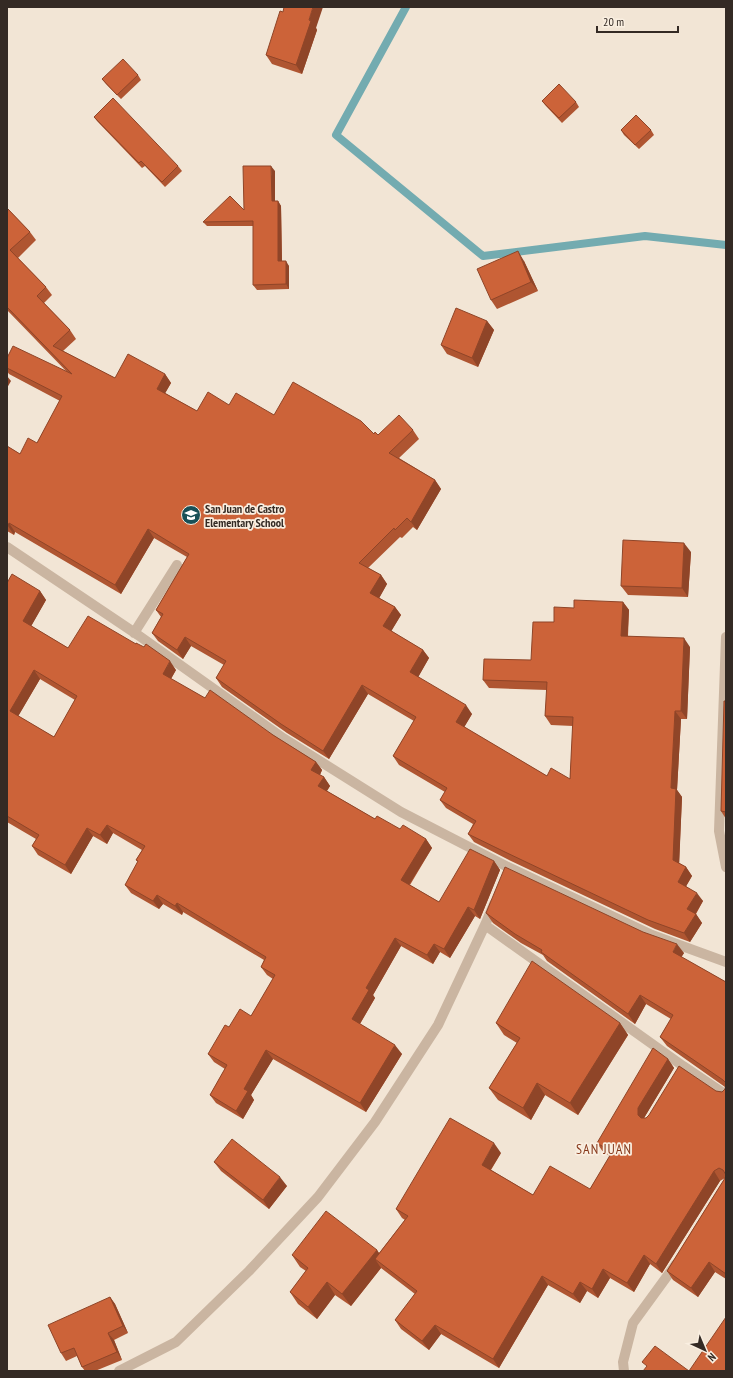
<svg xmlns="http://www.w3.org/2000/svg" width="733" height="1378" font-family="'PT Sans Narrow',sans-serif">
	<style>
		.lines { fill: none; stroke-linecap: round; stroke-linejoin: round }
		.stream { stroke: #73abb0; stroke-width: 8 }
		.minor { stroke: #cab5a1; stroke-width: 10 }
		.wall { fill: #af5531; fill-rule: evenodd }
		.shaded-wall { fill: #8f4528 }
		.building { fill: #cc6339; stroke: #8f4528; fill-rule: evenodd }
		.labels { text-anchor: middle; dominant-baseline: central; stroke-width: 3.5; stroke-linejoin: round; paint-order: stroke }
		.poi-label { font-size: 12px; font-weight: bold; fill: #342a24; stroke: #faefe1; text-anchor: start }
		.quarter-label { font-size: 14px; letter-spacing: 1px; fill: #86381a; stroke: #faefe1 }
	</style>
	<rect width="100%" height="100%" fill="#f2e5d5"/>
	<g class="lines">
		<path class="stream" d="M 406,7 L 336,135 L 483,256 L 645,236 L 726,245"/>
		<path class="minor" d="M 7,547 L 138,635 L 283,738 L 401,812 L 508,867 L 652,935 L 726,962
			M 134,633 L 177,565
			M 726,637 L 719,831 L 726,867
			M 485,925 L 683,1066 L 726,1095
			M 119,1371 L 176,1342 L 249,1271 L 318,1197 L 375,1122 L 438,1025 L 485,925 L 494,904
			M 624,1371 L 623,1362 L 633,1323 L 676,1264"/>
	</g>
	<path class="wall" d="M 316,28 L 317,30 L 302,74 L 272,64 L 266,55 Z
		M 138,75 L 141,80 L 121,99 L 106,84 L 102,79 Z
		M 542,101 L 576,102 L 579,107 L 562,123 L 545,105 Z
		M 94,117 L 178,166 L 182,171 L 165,187 L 145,166 L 142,168 L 97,121 Z
		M 621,130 L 651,130 L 654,135 L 639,149 L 624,135 Z
		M 275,171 L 275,201 L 278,201 L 281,206 L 282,261 L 289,266 L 289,289 L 257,290 L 253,285 L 253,226 L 207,226 L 203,222 L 244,210 Z
		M 7,208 L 30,232 L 36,240 L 18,258 L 46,287 L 52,295 L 44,303 L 70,330 L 76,339 L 63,351 L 115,378 L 165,374 L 171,383 L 165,393 L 197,411 L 229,405 L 274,415 L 378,435 L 413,430 L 419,439 L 399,458 L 435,480 L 441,489 L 417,530 L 413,527 L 402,538 L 400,537 L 368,568 L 381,575 L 387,584 L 379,598 L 395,607 L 401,615 L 391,631 L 423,650 L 429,658 L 418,677 L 472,714 L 464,727 L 547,776 L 570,779 L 573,726 L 551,725 L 545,716 L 547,690 L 489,688 L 483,680 L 531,660 L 554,622 L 574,608 L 623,602 L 629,610 L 628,636 L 690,647 L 687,719 L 681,719 L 677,790 L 682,797 L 679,863 L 686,867 L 692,876 L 686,886 L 703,901 L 696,914 L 702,923 L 690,942 L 655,929 L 511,861 L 474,842 L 468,834 L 473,824 L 446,808 L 440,800 L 445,792 L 399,765 L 393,756 L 414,721 L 368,694 L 329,759 L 287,733 L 222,687 L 216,678 L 224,665 L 191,646 L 183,659 L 158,641 L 152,633 L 161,617 L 156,610 L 187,557 L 154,538 L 121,594 L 15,532 L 14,535 L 7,531 L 7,446 L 20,454 L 37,443 L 60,401 L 9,374 L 7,371 L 7,358 L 67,372 L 7,310 Z
		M 524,261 L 538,291 L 497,309 L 491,300 Z
		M 487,321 L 494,330 L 478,367 L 447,354 L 441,345 Z
		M 691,552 L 688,597 L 628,595 L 621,586 Z
		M 7,583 L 40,591 L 46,600 L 31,626 L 68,648 L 176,670 L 171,679 L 205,698 L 273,735 L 316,762 L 322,770 L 320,775 L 324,777 L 330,786 L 327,791 L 375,819 L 400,829 L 426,839 L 432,848 L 410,885 L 439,902 L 494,861 L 500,870 L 480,919 L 475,916 L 450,958 L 440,952 L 433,964 L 401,946 L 373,995 L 375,998 L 360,1024 L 402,1054 L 366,1112 L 273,1059 L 251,1095 L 254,1100 L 243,1119 L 216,1103 L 210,1095 L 225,1069 L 214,1062 L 208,1054 L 229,1027 L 251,1016 L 273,979 L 267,975 L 261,967 L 264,960 L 183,912 L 182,915 L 163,904 L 159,909 L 131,893 L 125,885 L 138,862 L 136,860 L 142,850 L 113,833 L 107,844 L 93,836 L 71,874 L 38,855 L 32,846 L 36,839 L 7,822 ZM 40,679 L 75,700 L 54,737 L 18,716 Z
		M 726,701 L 726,819 L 721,811 Z
		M 486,913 L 684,953 L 681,957 L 726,982 L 726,1279 L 715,1272 L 698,1297 L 673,1280 L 667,1271 L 725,1178 L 720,1181 L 662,1273 L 650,1264 L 634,1292 L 610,1278 L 598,1298 L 587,1291 L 580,1303 L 548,1285 L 499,1368 L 441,1334 L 429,1350 L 401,1329 L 395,1320 L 415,1294 L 381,1268 L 351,1306 L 335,1295 L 317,1319 L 298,1304 L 290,1292 L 306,1271 L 300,1267 L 292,1255 L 377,1250 L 379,1253 L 405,1220 L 402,1218 L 396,1209 L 501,1153 L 491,1170 L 533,1195 L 590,1189 L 610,1156 L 603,1152 L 597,1143 L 668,1059 L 674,1068 L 644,1118 L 646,1118 L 716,1091 L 722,1092 L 725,1089 L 725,1087 L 667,1046 L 660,1037 L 671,1019 L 646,1004 L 635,1024 L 547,961 L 543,955 L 521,943 L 493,923 Z
		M 496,1023 L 620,1023 L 628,1035 L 578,1115 L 545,1095 L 531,1120 L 498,1100 L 489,1088 L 517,1043 L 504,1035 Z
		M 214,1162 L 287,1186 L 269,1209 L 221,1171 Z
		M 110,1297 L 115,1304 L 128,1333 L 114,1340 L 122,1360 L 95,1371 L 85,1371 L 82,1367 L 77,1356 L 66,1361 L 61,1353 Z"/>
	<path class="shaded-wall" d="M 313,7 L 323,7 L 316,28 L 317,30 L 302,74 L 296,65 L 309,20 Z
		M 271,166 L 275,171 L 275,206 L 272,201 Z
		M 278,201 L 281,206 L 282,266 L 278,261 Z
		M 518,251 L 524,261 L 538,291 L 531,282 Z
		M 286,261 L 289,266 L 289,289 L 286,284 Z
		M 487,321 L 494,330 L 478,367 L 472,358 Z
		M 165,374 L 171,383 L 163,397 L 157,389 Z
		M 7,376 L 11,381 L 7,388 Z
		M 435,480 L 441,489 L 417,530 L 411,522 Z
		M 9,523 L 15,532 L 14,535 L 8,526 Z
		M 148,529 L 154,538 L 121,594 L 115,585 Z
		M 684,543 L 691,552 L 688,597 L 682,588 Z
		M 381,575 L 387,584 L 377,602 L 370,593 Z
		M 40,591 L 46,600 L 29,630 L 23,621 Z
		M 623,602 L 629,610 L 627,645 L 621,636 Z
		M 395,607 L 401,615 L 389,635 L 383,626 Z
		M 185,637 L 191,646 L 183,659 L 177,650 Z
		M 684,638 L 690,647 L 687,719 L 681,711 Z
		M 423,650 L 429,658 L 416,681 L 410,672 Z
		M 170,661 L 176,670 L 169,682 L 163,674 Z
		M 34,670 L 40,679 L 16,720 L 10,711 Z
		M 362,685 L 368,694 L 329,759 L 323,751 Z
		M 466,705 L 472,714 L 462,731 L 456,722 Z
		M 675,711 L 681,719 L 677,790 L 682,797 L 679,868 L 673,860 L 671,788 Z
		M 316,762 L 322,770 L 318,779 L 311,770 Z
		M 324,777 L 330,786 L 324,795 L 318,786 Z
		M 107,825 L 113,833 L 107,844 L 100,835 Z
		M 87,828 L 93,836 L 71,874 L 65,865 Z
		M 426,839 L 432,848 L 407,888 L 401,880 Z
		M 494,861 L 500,870 L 480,919 L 474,910 Z
		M 686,867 L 692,876 L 684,890 L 678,882 Z
		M 697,893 L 703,901 L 693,918 L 687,909 Z
		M 157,895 L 163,904 L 159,909 L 153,901 Z
		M 177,903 L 183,912 L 182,915 L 175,906 Z
		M 468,907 L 475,916 L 450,958 L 444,949 Z
		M 696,914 L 702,923 L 690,942 L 684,933 Z
		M 395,938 L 401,946 L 373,995 L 375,998 L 358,1027 L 352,1019 L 366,988 Z
		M 434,944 L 440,952 L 433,964 L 427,955 Z
		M 677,944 L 684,953 L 679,961 L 673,952 Z
		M 640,995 L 646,1004 L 635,1024 L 628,1014 Z
		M 620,1023 L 628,1035 L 578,1115 L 570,1103 Z
		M 395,1045 L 402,1054 L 366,1112 L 360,1103 Z
		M 266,1050 L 273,1059 L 251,1095 L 254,1100 L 243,1119 L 236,1111 L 244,1089 Z
		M 668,1059 L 674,1068 L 644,1118 L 644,1124 L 638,1115 L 638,1108 Z
		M 537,1083 L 545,1095 L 531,1120 L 523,1108 Z
		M 494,1143 L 501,1153 L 488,1174 L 482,1165 Z
		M 714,1171 L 720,1181 L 662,1273 L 656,1264 Z
		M 280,1177 L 287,1186 L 269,1209 L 263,1200 Z
		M 377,1250 L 385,1263 L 375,1259 L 381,1268 L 351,1306 L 342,1294 Z
		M 644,1255 L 650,1264 L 634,1292 L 627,1283 Z
		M 709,1262 L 715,1272 L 698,1297 L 691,1288 Z
		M 603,1269 L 610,1278 L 598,1298 L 592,1289 Z
		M 542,1276 L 548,1285 L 499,1368 L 493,1359 Z
		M 327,1282 L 335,1295 L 317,1319 L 308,1307 Z
		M 580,1282 L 587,1291 L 580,1303 L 573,1294 Z
		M 110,1297 L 115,1304 L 128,1333 L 123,1326 Z
		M 435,1325 L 441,1334 L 429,1350 L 422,1341 Z
		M 108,1333 L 114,1340 L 122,1360 L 117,1352 Z"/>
	<path class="building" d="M 284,7 L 313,7 L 309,20 L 311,21 L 296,65 L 266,55 L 280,11 L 283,12 Z
		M 123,59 L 138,75 L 117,95 L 102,79 Z
		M 559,84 L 576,102 L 559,118 L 542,101 Z
		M 113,98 L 178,166 L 162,182 L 141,161 L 139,163 L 94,117 Z
		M 636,115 L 651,130 L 635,145 L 621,130 Z
		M 243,166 L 271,166 L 272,201 L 278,201 L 278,261 L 286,261 L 286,284 L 253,285 L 253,221 L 203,222 L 230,196 L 244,210 Z
		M 7,208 L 30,232 L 10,250 L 46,287 L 37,296 L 70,330 L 53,346 L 115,378 L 128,354 L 165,374 L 157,389 L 197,411 L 208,392 L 229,405 L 236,393 L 274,415 L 293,382 L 361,421 L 374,434 L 375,432 L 378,435 L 399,415 L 413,430 L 389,453 L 435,480 L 411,522 L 407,518 L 395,530 L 394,528 L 359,563 L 381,575 L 370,593 L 395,607 L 383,626 L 423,650 L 410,672 L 466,705 L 456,722 L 547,776 L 551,768 L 570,779 L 573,717 L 545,716 L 547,682 L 483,680 L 484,659 L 531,660 L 533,622 L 554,622 L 554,607 L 574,608 L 574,600 L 623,602 L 621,636 L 684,638 L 681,711 L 675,711 L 671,788 L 676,789 L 673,860 L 686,867 L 678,882 L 697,893 L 687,909 L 696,914 L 684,933 L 648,920 L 505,852 L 468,834 L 476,821 L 440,800 L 447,788 L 393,756 L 416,717 L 362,685 L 323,751 L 281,724 L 216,678 L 226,661 L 185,637 L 177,650 L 152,633 L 163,614 L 156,610 L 189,554 L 148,529 L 115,585 L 9,523 L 8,526 L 7,525 L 7,446 L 20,454 L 28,438 L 37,443 L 62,396 L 7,368 L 7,358 L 13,346 L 72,374 L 7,307 Z
		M 518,251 L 531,282 L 491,300 L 477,269 Z
		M 456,308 L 487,321 L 472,358 L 441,345 Z
		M 623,540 L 684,543 L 682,588 L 621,586 Z
		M 12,574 L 40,591 L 23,621 L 68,648 L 88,616 L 136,644 L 136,643 L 144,647 L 146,644 L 170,661 L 163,674 L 205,698 L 210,690 L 273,735 L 316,762 L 311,770 L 324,777 L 318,786 L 375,819 L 377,816 L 400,829 L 403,825 L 426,839 L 401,880 L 439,902 L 470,849 L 494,861 L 474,910 L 468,907 L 444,949 L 434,944 L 427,955 L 395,938 L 366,988 L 369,990 L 352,1019 L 395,1045 L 360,1103 L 266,1050 L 244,1089 L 248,1091 L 236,1111 L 210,1095 L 227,1065 L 208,1054 L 225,1025 L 229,1027 L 240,1009 L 251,1016 L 275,975 L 261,967 L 266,957 L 177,903 L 175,906 L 157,895 L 153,901 L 125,885 L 138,861 L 136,860 L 145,846 L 107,825 L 100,835 L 87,828 L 65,865 L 32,846 L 39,835 L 7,816 L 7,583 ZM 34,670 L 77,696 L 54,737 L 10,711 Z
		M 724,701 L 726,701 L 726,812 L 721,811 Z
		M 505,867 L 643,932 L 677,944 L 673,952 L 726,982 L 726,1175 L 723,1170 L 719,1168 L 714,1171 L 656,1264 L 644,1255 L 627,1283 L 603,1269 L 592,1289 L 580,1282 L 573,1294 L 542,1276 L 493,1359 L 435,1325 L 422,1341 L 395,1320 L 417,1291 L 375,1259 L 408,1216 L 396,1209 L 450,1118 L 494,1143 L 482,1165 L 533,1195 L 550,1166 L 590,1189 L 612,1152 L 597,1143 L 653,1048 L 668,1059 L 638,1108 L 638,1115 L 641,1118 L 646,1118 L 649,1115 L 679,1066 L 716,1091 L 722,1092 L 725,1089 L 726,1083 L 723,1080 L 660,1037 L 673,1015 L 640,995 L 628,1014 L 541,952 L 542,950 L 515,934 L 486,913 Z
		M 532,961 L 620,1023 L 570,1103 L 537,1083 L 523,1108 L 489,1088 L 520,1038 L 496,1023 Z
		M 232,1139 L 280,1177 L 263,1200 L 214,1162 Z
		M 726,1175 L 726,1274 L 709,1262 L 691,1288 L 667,1271 L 725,1178 Z
		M 326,1211 L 377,1250 L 342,1294 L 327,1282 L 308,1307 L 290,1292 L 308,1268 L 292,1255 Z
		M 110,1297 L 123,1326 L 108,1333 L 117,1352 L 82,1367 L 74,1348 L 61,1353 L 48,1325 Z
		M 726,1317 L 726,1371 L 689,1371 Z
		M 655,1346 L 689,1371 L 643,1371 L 647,1366 L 642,1362 Z"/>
	<defs>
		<symbol id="school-disc" viewBox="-11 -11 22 22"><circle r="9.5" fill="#185057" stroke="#faefe1"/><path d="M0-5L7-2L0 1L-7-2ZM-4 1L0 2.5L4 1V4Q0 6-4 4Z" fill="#fff"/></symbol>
	</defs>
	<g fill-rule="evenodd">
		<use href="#school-disc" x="180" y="504" width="22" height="22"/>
	</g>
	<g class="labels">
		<g class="poi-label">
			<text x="205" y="508">San Juan de Castro<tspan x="205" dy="14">Elementary School</tspan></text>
		</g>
		<g class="quarter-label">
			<text x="604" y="1149">SAN JUAN</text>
		</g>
	</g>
	<rect width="733" height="1378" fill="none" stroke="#342a24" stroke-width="16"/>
	<g transform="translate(705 1350) rotate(136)" stroke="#faefe1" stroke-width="3" paint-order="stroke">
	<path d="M0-3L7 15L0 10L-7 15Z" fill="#342a24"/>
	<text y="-6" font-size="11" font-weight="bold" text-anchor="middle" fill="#342a24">N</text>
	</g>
	<path d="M597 26v6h81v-6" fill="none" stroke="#342a24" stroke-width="2"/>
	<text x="603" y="26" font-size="12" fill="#342a24" stroke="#faefe1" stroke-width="3" paint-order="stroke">20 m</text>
</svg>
